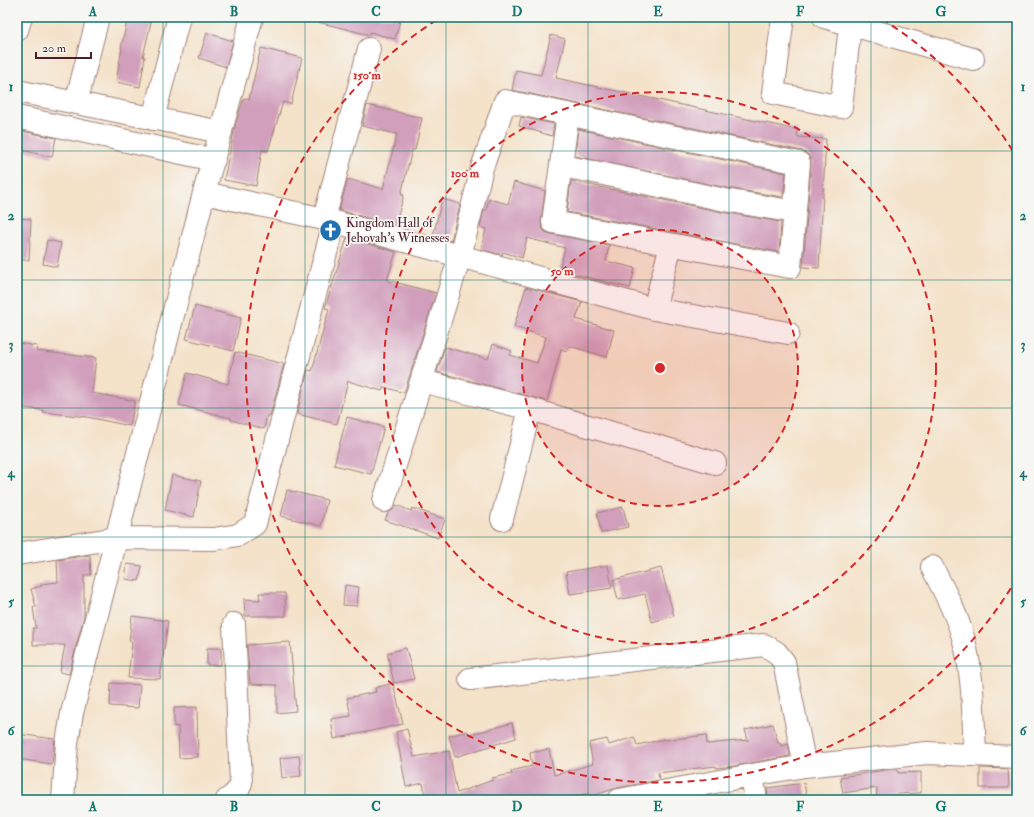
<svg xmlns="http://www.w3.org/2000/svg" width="1034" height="817" font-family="'IM FELL Double Pica',serif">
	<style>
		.building { fill: #d19fbc }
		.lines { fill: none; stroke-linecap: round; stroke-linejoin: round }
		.minor-casing { stroke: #9f807a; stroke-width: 24 }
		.minor { stroke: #fff; stroke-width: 22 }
		.grid { fill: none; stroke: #0f766e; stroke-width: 1; stroke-opacity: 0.55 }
		.ring { fill: none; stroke: #d62828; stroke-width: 2; stroke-dasharray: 7 5 }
		.labels { text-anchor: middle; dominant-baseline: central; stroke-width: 3.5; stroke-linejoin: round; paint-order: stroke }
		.poi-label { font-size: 13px; fill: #4a1f2b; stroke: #f6f6f2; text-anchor: start }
		.centre { fill: #d62828; stroke: #f6f6f2; stroke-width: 2 }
		.ring-label { font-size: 12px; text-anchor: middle; font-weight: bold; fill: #d62828; stroke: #f6f6f2; stroke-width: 3.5; stroke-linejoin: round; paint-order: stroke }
		.neatline { fill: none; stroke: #0f766e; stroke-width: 1.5 }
		.grid-label { font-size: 13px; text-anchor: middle; font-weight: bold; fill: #0f766e }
	</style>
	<rect width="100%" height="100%" fill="#f6f6f2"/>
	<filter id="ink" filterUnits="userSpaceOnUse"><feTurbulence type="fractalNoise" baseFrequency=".025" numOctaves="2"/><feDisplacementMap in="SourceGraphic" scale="8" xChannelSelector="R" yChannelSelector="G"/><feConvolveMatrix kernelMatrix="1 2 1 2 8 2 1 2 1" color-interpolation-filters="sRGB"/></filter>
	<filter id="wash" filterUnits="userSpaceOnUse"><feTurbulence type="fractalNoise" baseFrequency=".012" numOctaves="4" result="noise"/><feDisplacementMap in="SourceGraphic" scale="16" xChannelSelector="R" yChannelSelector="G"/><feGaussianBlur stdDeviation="0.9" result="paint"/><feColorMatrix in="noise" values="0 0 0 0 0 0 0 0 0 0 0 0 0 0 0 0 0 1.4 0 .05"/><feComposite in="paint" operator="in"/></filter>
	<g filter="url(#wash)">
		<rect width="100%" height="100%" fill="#f4e2c9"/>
		<g id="blocks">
			<path class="building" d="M 128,17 L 151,22 L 143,57 L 145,57 L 140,87 L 116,82 L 122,48 L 121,48 Z
				M 319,17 L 401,17 L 395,39 L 370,32 L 370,35 L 318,22 Z
				M 207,33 L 233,41 L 226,67 L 199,58 Z
				M 551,35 L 565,39 L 556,78 L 798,130 L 797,137 L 826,139 L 819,268 L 803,267 L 811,164 L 811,159 L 807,154 L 802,151 L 512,90 L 516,70 L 541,75 Z
				M 261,48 L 302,58 L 291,104 L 283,102 L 268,151 L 262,150 L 256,186 L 224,180 L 235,126 L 244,98 L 249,99 Z
				M 367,105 L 422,118 L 415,150 L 412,150 L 407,170 L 401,195 L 404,195 L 395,226 L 339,210 L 348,179 L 383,189 L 397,134 L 362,126 Z
				M 521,117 L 554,124 L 552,136 L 519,126 Z
				M 578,129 L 786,173 L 783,197 L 727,188 L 575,156 Z
				M 17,130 L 56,138 L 52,157 L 17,149 Z
				M 571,181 L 722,212 L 781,222 L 779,252 L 567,212 Z
				M 514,182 L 545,191 L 541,221 L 542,227 L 545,232 L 551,234 L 609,245 L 606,261 L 635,268 L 630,288 L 559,270 L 565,248 L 527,238 L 522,258 L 503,252 L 502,255 L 481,249 L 486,229 L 480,227 L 484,210 L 486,210 L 489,199 L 508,204 Z
				M 442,199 L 460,204 L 451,241 L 433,236 Z
				M 17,218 L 31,219 L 29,260 L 17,260 Z
				M 347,238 L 396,252 L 387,280 L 436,293 L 404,393 L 384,387 L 382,391 L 348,381 L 337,424 L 297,414 L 308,370 L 312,371 L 329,309 L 325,308 Z
				M 47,240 L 61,243 L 57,267 L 43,264 Z
				M 526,287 L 582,302 L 576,319 L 614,330 L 607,357 L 569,346 L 567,351 L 561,349 L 547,401 L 437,372 L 445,347 L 488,359 L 493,344 L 512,351 L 510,355 L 537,363 L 546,337 L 514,327 Z
				M 195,306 L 241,318 L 233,351 L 186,339 Z
				M 17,343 L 37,346 L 36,351 L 96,358 L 92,393 L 135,401 L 130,426 L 87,417 L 43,412 L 43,410 L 17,407 Z
				M 235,352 L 284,364 L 270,416 L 267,415 L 264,429 L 231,420 L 231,418 L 179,405 L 187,373 L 228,384 Z
				M 347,417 L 384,427 L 371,474 L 334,465 Z
				M 172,475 L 201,481 L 194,517 L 165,510 Z
				M 287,490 L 327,500 L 321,526 L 281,516 Z
				M 396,505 L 411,511 L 412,508 L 445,519 L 438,538 L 385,520 L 388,513 L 393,510 Z
				M 623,507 L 628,527 L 601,533 L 597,513 Z
				M 90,555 L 91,575 L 84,575 L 84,616 L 69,674 L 60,672 L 65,645 L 33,645 L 33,628 L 36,628 L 33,607 L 36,607 L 31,589 L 42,586 L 41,584 L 58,582 L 57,560 Z
				M 127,564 L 142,566 L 139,581 L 125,579 Z
				M 608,565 L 612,588 L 570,594 L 566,572 Z
				M 661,568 L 674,616 L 652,622 L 645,594 L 618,600 L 613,580 Z
				M 345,585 L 359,587 L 357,606 L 343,605 Z
				M 259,593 L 285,593 L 286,616 L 245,616 L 244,599 L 260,600 Z
				M 132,616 L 168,621 L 160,679 L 128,678 L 132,642 L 129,641 Z
				M 290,642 L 296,711 L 277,713 L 277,685 L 250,684 L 247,645 Z
				M 207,648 L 221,648 L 221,665 L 207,665 Z
				M 406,648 L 414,679 L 394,683 L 387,653 Z
				M 111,683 L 140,685 L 138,708 L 110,706 Z
				M 393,683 L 403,724 L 334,739 L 331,719 L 351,716 L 347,698 L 376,692 L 375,688 Z
				M 197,707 L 198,757 L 179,758 L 178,726 L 174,727 L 174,708 Z
				M 512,723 L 516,738 L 455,757 L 449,736 L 467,731 L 469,735 Z
				M 773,724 L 778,743 L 780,743 L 781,746 L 788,744 L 790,756 L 734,766 L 716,768 L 716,766 L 658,773 L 659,780 L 617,788 L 589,797 L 588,793 L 562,800 L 426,800 L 423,783 L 406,787 L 396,732 L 407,729 L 414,757 L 449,751 L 457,793 L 493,780 L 492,778 L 512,774 L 511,771 L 532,766 L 530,753 L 549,749 L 554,775 L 593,764 L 589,743 L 607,739 L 609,745 L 634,737 L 637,745 L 665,739 L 666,740 L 706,735 L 707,744 L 748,740 L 745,730 Z
				M 17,734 L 55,739 L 52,764 L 17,759 Z
				M 299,756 L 301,776 L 282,778 L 280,758 Z
				M 980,768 L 1008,769 L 1009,788 L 980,788 Z
				M 892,769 L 898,770 L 898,773 L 921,772 L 921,793 L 897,794 L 896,800 L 876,800 L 877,788 L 843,793 L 840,777 Z
				M 804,783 L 807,800 L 768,800 L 767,788 Z"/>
		</g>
	</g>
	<g filter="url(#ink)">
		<use href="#blocks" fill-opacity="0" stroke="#9f807a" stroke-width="1"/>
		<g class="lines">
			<defs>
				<path id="minor" d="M 783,17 L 773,93 L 841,107 L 851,17
					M 824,17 L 973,59
					M 17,30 L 21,17
					M 17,91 L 221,132
					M 76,103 L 98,17
					M 17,117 L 214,160
					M 153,119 L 179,17
					M 561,166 L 599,173 L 725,200 L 795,212
					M 204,193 L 324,219 L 654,309 L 788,333
					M 324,219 L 369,49
					M 654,309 L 671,245
					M 422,381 L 530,409 L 502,519
					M 530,409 L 715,463
					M 384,501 L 460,256 L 482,168 L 505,101 L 799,163 L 790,267 L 553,222 L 568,114
					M 17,554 L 117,538 L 214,539 L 238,535 L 255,524 L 334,222
					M 932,567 C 943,589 956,612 963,637 C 974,675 973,716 975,755
					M 470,679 L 764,645 L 776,652 L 784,662 L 805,766
					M 752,775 L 756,800
					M 63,800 L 67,743 L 72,713 L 204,193 L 252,17
					M 227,800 C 234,795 239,791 241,783 L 234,624
					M 619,800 L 752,775 L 805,766 L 927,753 L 1017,757"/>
			</defs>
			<use href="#minor" class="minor-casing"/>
			<use href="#minor" class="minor"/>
		</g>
	</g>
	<path class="grid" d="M 163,17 L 163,800M 305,17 L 305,800M 446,17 L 446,800M 588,17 L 588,800M 729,17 L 729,800M 871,17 L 871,800M 17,151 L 1017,151M 17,280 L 1017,280M 17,408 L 1017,408M 17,537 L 1017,537M 17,666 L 1017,666"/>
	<circle cx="660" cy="368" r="138" fill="#d62828" fill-opacity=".12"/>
	<g class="ring">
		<circle cx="660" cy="368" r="138"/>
		<circle cx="660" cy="368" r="276"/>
		<path d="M1017 578A414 414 0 1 1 438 19M882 19A414 414 0 0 1 1017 158"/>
	</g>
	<defs>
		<symbol id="church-disc" viewBox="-11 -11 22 22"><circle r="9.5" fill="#1f6fb2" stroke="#f6f6f2"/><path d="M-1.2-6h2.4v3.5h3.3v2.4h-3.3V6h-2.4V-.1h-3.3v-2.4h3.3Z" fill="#fff"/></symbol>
	</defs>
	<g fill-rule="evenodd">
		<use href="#church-disc" x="318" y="218" width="25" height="25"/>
	</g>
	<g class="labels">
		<g class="poi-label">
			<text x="346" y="223">Kingdom Hall of<tspan x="346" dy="15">Jehovah's Witnesses</tspan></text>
		</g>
	</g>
	<circle cx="660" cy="368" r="6" class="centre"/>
	<g class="ring-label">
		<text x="367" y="79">150 m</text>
		<text x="465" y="177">100 m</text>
		<text x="562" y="275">50 m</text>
	</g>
	<rect width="1034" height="817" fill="none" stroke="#f6f6f2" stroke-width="44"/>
	<path d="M36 52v6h55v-6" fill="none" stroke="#4a1f2b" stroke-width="2"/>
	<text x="42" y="52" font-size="12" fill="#4a1f2b" stroke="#f6f6f2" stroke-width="3" paint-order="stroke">20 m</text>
	<rect x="22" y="22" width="990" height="773" class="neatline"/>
	<g class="grid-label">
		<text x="93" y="16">A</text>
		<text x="234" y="16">B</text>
		<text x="376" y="16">C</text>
		<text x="517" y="16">D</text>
		<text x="658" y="16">E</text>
		<text x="800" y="16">F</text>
		<text x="941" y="16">G</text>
		<text x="11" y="91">1</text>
		<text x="1023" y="91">1</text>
		<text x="11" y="220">2</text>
		<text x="1023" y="220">2</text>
		<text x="11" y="349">3</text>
		<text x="1023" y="349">3</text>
		<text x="11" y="477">4</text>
		<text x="1023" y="477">4</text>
		<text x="11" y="606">5</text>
		<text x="1023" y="606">5</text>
		<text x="11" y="735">6</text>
		<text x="1023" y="735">6</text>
		<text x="93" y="811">A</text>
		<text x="234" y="811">B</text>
		<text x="376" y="811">C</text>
		<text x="517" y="811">D</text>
		<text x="658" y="811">E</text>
		<text x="800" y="811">F</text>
		<text x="941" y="811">G</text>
	</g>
</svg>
